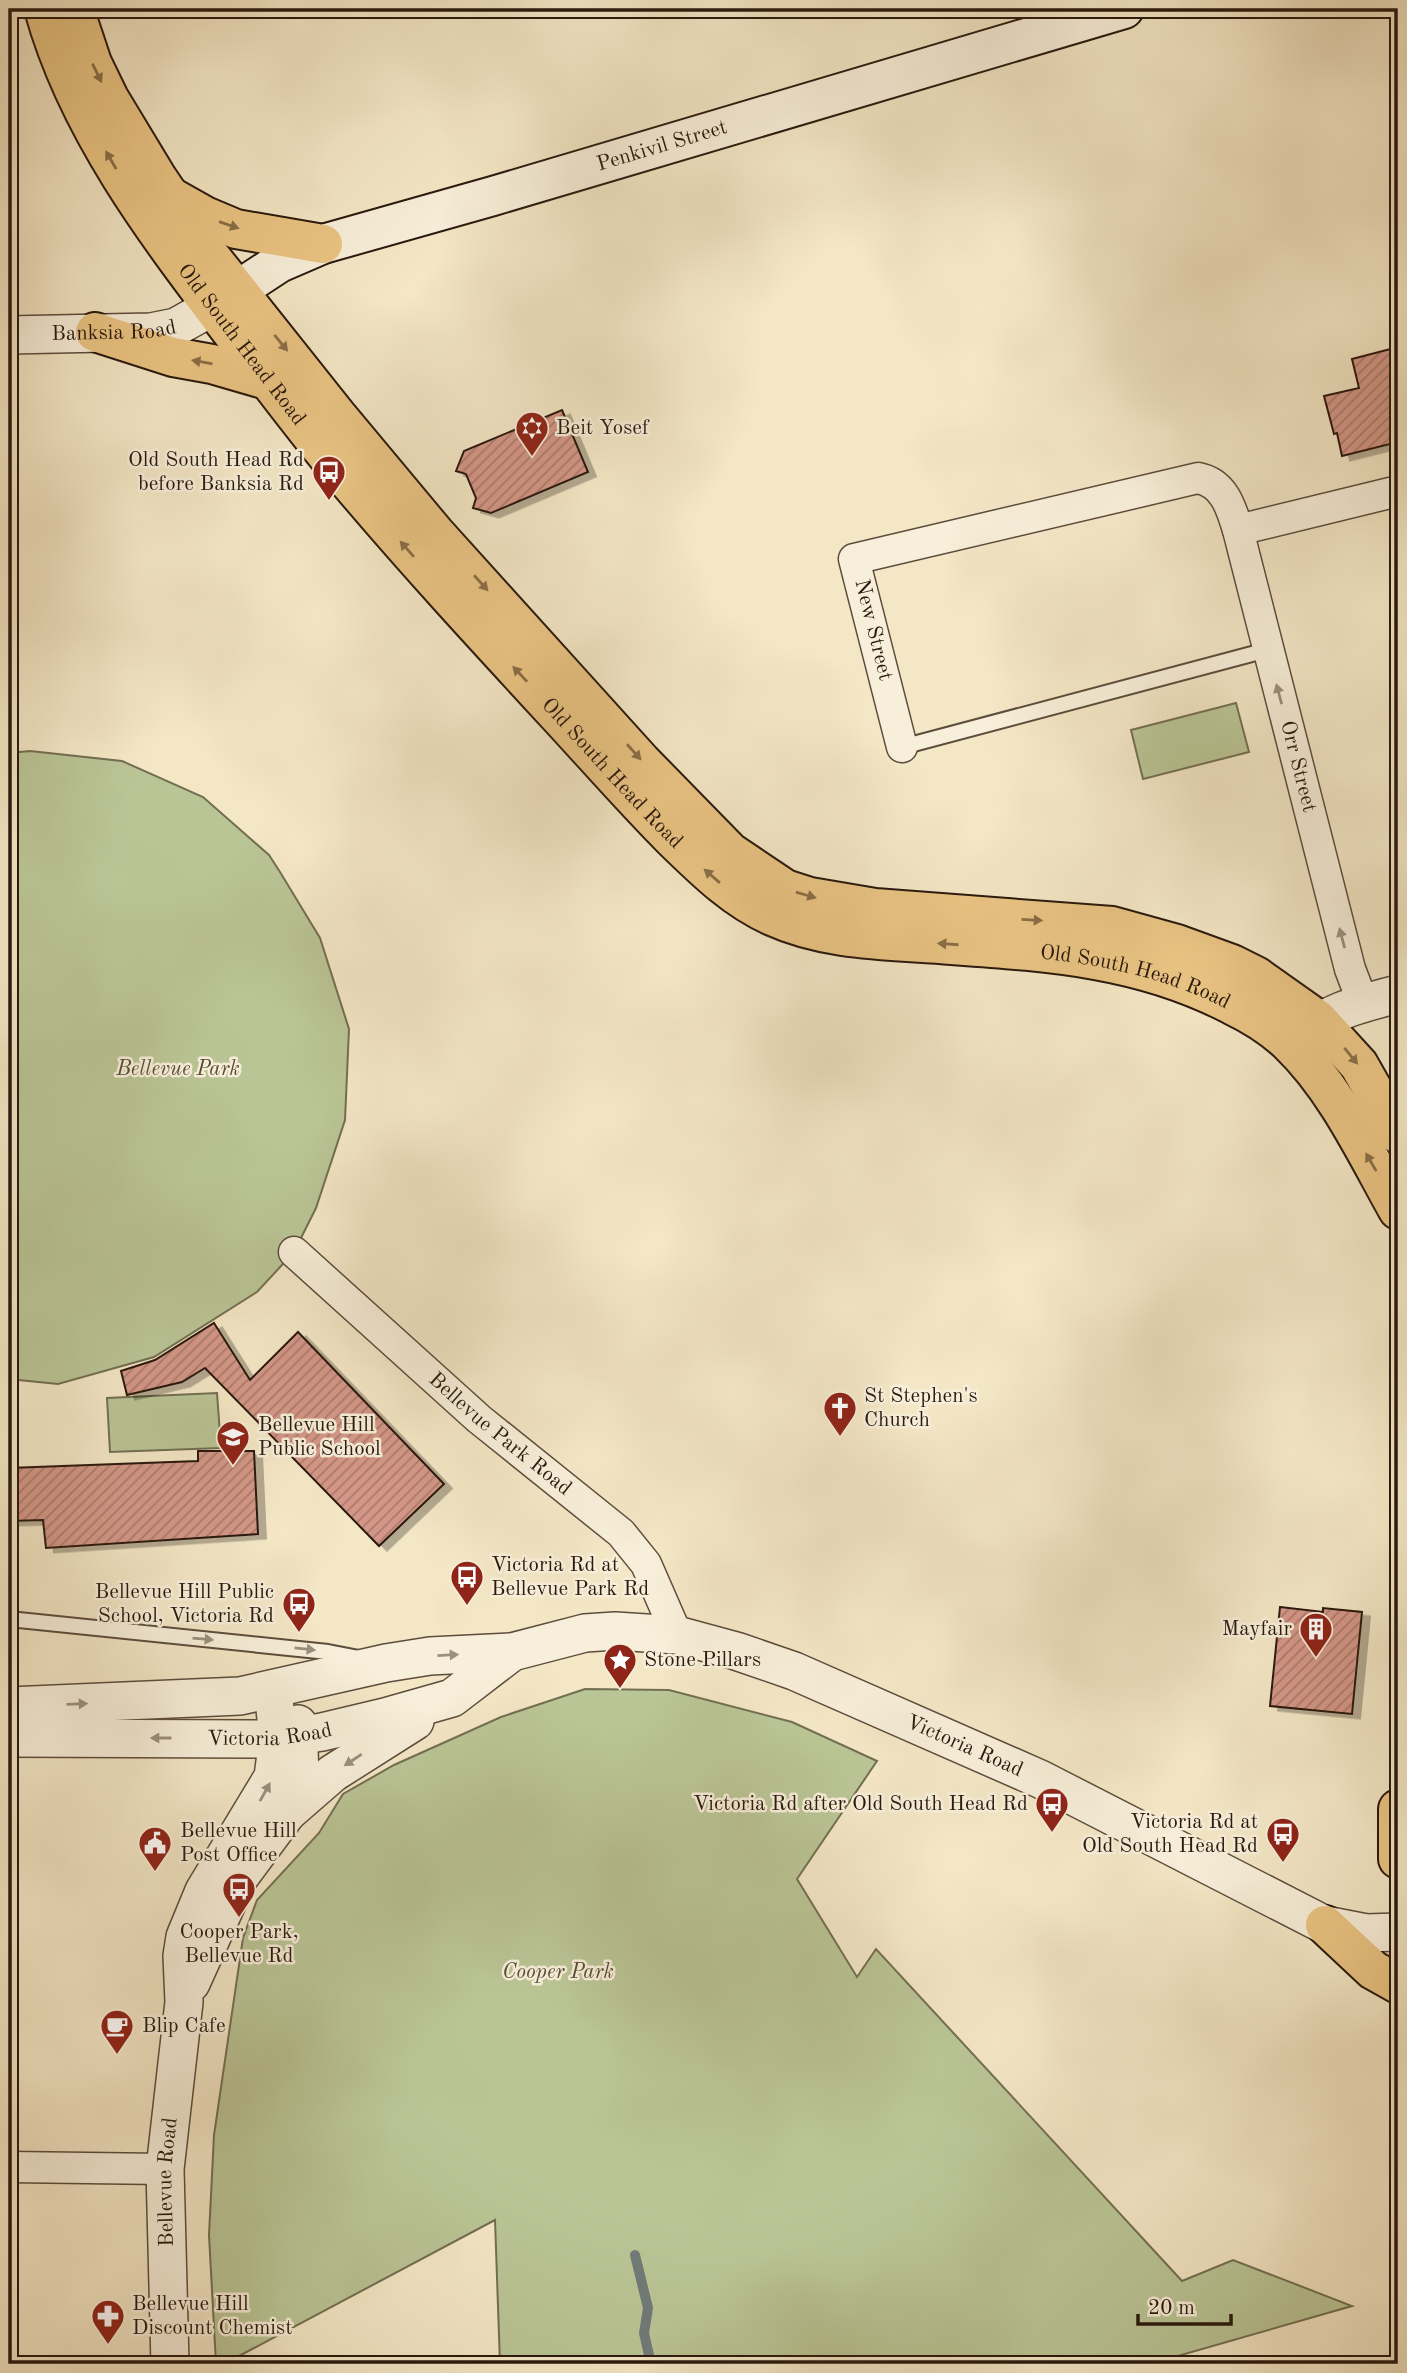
<svg xmlns="http://www.w3.org/2000/svg" width="1407" height="2373" font-family="'Old Standard TT',serif">
	<style>
		.green { fill: #bac596; stroke: #726f52; stroke-width: 2 }
		.lines { fill: none; stroke-linecap: round; stroke-linejoin: round }
		.stream { stroke: #717b79; stroke-width: 10 }
		.building { fill: url(#building-hatch); stroke: #29190e; stroke-width: 2; filter: url(#shadow) }
		.service-casing { stroke: #5c4c3c; stroke-width: 18 }
		.minor-casing { stroke: #5c4c3c; stroke-width: 33 }
		.tertiary-casing { stroke: #5c4c3c; stroke-width: 40 }
		.secondary-casing { stroke: #29190e; stroke-width: 42 }
		.primary-casing { stroke: #29190e; stroke-width: 42 }
		.service { stroke: #f8efda; stroke-width: 14 }
		.minor { stroke: #f8efda; stroke-width: 30 }
		.tertiary { stroke: #f8efda; stroke-width: 37 }
		.secondary { stroke: #f8efda; stroke-width: 38 }
		.primary { stroke: #eac483; stroke-width: 38 }
		.oneway { fill: #8a6e48 }
		.oneway2 { fill: #9b8f7e }
		.labels { text-anchor: middle; dominant-baseline: central; stroke-width: 5; stroke-linejoin: round; paint-order: stroke }
		.street-label { font-size: 21px; fill: #29190e; stroke: #f8efda }
		.poi-label { font-size: 21px; fill: #29190e; stroke: #f8efda; text-anchor: start }
		.park-label { font-size: 21px; font-style: italic; fill: #544d37; stroke: #f8efda }
	</style>
	<defs>
		<pattern id="building-hatch" width="6" height="6" patternUnits="userSpaceOnUse" patternTransform="scale(1.75)"><rect width="6" height="6" fill="#d49787"/><path d="M-1 1l2-2M0 6l6-6M5 7l2-2" fill="none" stroke="#ac7a6d"/></pattern>
		<filter id="shadow"><feDropShadow dx="8" dy="4.5" stdDeviation="0" flood-color="#0004"/></filter>
	</defs>
	<rect width="100%" height="100%" fill="#f4e7c6"/>
	<filter id="stains"><feTurbulence type="fractalNoise" baseFrequency=".00286" numOctaves="4"/><feColorMatrix values="0 0 0 0 .2 0 0 0 0 .09 0 0 0 0 .02 0 0 0 .5 -.17"/></filter>
	<radialGradient id="worn" r=".72"><stop offset=".6" stop-color="#630" stop-opacity="0"/><stop offset="1" stop-color="#630" stop-opacity=".3"/></radialGradient>
	<path class="green" d="M 1236,703 L 1249,752 L 1143,779 L 1131,730 Z
		M 30,751 L 122,761 L 203,797 L 269,855 L 280,872 L 320,938 L 349,1029 L 345,1120 L 316,1208 L 294,1252 L 257,1292 L 154,1357 L 58,1384 L 9,1379 L 9,753 Z
		M 217,1393 L 221,1448 L 110,1452 L 107,1398 Z
		M 585,1689 L 669,1690 L 792,1722 L 877,1761 L 797,1879 L 857,1977 L 876,1949 L 1182,2281 L 1233,2260 L 1352,2306 L 1150,2364 L 500,2364 L 495,2220 L 224,2364 L 216,2364 L 209,2235 L 214,2135 L 243,1938 L 257,1900 L 319,1833 L 343,1794 L 394,1765 L 501,1717 Z"/>
	<g class="lines">
		<path class="stream" d="M 635,2255 L 648,2308 L 644,2333 L 651,2364"/>
	</g>
	<path class="building" d="M 1398,347 L 1398,442 L 1342,456 L 1337,433 L 1334,434 L 1324,396 L 1359,388 L 1352,359 Z
		M 562,410 L 588,472 L 491,513 L 473,508 L 476,498 L 466,474 L 456,471 L 464,451 Z
		M 214,1323 L 250,1380 L 298,1332 L 444,1484 L 379,1546 L 205,1368 L 182,1382 L 127,1395 L 121,1371 L 155,1360 Z
		M 198,1451 L 254,1451 L 258,1534 L 46,1548 L 43,1520 L 9,1521 L 9,1468 L 198,1461 Z
		M 1280,1607 L 1323,1612 L 1323,1608 L 1362,1612 L 1352,1714 L 1270,1706 Z"/>
	<g class="lines">
		<defs>
			<path id="service" d="M 902,747 L 1267,650
				M 9,1619 L 328,1652 L 359,1658"/>
			<g id="minor">
				<path d="M 1238,530 L 1398,491"/>
				<path id="s1" d="M 902,747 L 854,559 L 1198,478 C 1224,483 1231,507 1238,530 L 1350,969 L 1363,1003"/>
				<path id="s2" d="M 294,1252 L 479,1419 L 621,1533 L 646,1564 L 677,1635"/>
				<path d="M 9,2167 L 165,2169"/>
			</g>
			<g id="tertiary">
				<path id="s3" d="M 9,335 L 151,332 L 176,327 L 212,307"/>
				<path d="M 1295,1039 C 1330,1011 1355,1005 1398,994"/>
				<path id="s4" d="M 9,1706 L 240,1696 L 386,1663 L 430,1656 L 512,1652 L 585,1633 L 615,1631 L 677,1635 L 736,1651 L 794,1671 L 1040,1779 L 1325,1925 L 1366,1933 L 1398,1932"/>
				<path id="s5" d="M 9,1738 L 278,1739 L 322,1732 L 385,1717 L 452,1698 L 512,1652"/>
				<path d="M 287,1813 L 333,1773 L 415,1721"/>
				<path d="M 191,1983 L 238,1879 L 287,1813 L 300,1776 L 298,1724"/>
				<path id="s6" d="M 170,2364 L 165,2169 L 184,2002 L 182,1956 L 185,1937 L 204,1891 L 273,1777 L 278,1739 L 273,1689"/>
			</g>
			<g id="secondary">
				<path id="s7" d="M 212,307 L 279,263 L 323,244 L 493,196 L 1124,9"/>
			</g>
			<g id="primary">
				<path id="s8" d="M 44,9 C 79,136 165,244 243,347 C 276,390 309,434 344,476 C 412,557 484,635 556,713 C 595,755 633,799 674,840 C 704,869 734,899 772,916 C 829,942 892,940 952,945 C 1051,952 1142,958 1232,1005 C 1253,1015 1271,1026 1288,1042 C 1336,1088 1366,1153 1398,1210"/>
				<path d="M 74,9 L 92,63 L 109,98 L 158,179 L 210,256 L 339,418 L 435,533 L 642,762 L 730,852 L 785,889 L 810,897 L 875,908 L 1112,926 L 1177,944 L 1232,964 L 1256,976 L 1318,1020 L 1359,1065 L 1398,1134"/>
				<path d="M 173,198 L 205,216 L 236,229 L 323,244"/>
				<path d="M 95,332 L 173,357 L 212,364 L 267,380"/>
				<path d="M 1398,1809 L 1398,1859"/>
				<path d="M 1325,1925 L 1373,1970 L 1398,1984"/>
			</g>
		</defs>
		<use href="#service" class="service-casing"/>
		<use href="#minor" class="minor-casing"/>
		<use href="#tertiary" class="tertiary-casing"/>
		<use href="#secondary" class="secondary-casing"/>
		<use href="#primary" class="primary-casing"/>
		<use href="#service" class="service"/>
		<use href="#minor" class="minor"/>
		<use href="#tertiary" class="tertiary"/>
		<use href="#secondary" class="secondary"/>
		<use href="#primary" class="primary"/>
	</g>
	<defs><path id="oneway-solid" d="M-6-.8H1V-3.2L6.5 0L1 3.2V.8H-6Z" transform="scale(1.75)"/></defs>
	<g class="oneway">
		<use href="#oneway-solid" transform="translate(97 73) rotate(64)"/>
		<use href="#oneway-solid" transform="translate(111 160) rotate(-120)"/>
		<use href="#oneway-solid" transform="translate(229 225) rotate(19)"/>
		<use href="#oneway-solid" transform="translate(281 343) rotate(51)"/>
		<use href="#oneway-solid" transform="translate(202 362) rotate(-170)"/>
		<use href="#oneway-solid" transform="translate(407 549) rotate(-131)"/>
		<use href="#oneway-solid" transform="translate(481 583) rotate(48)"/>
		<use href="#oneway-solid" transform="translate(520 674) rotate(-133)"/>
		<use href="#oneway-solid" transform="translate(634 752) rotate(48)"/>
		<use href="#oneway-solid" transform="translate(712 876) rotate(-139)"/>
		<use href="#oneway-solid" transform="translate(806 895) rotate(16)"/>
		<use href="#oneway-solid" transform="translate(1032 920) rotate(3)"/>
		<use href="#oneway-solid" transform="translate(948 944) rotate(-176)"/>
		<use href="#oneway-solid" transform="translate(1351 1056) rotate(51)"/>
		<use href="#oneway-solid" transform="translate(1371 1162) rotate(-120)"/>
	</g>
	<g class="oneway2">
		<use href="#oneway-solid" transform="translate(1279 694) rotate(-105)"/>
		<use href="#oneway-solid" transform="translate(1342 938) rotate(-105)"/>
		<use href="#oneway-solid" transform="translate(203 1639) rotate(5)"/>
		<use href="#oneway-solid" transform="translate(305 1649) rotate(6)"/>
		<use href="#oneway-solid" transform="translate(448 1655) rotate(-3)"/>
		<use href="#oneway-solid" transform="translate(77 1704) rotate(-2)"/>
		<use href="#oneway-solid" transform="translate(161 1738) rotate(-180)"/>
		<use href="#oneway-solid" transform="translate(353 1760) rotate(146)"/>
		<use href="#oneway-solid" transform="translate(265 1792) rotate(-61)"/>
	</g>
	<defs>
		<symbol id="synagogue-pin" viewBox="-11 -11 22 30"><path d="M0 17L-7.5 6A9.5 9.5 0 1 1 7.5 6Z" fill="#8f2418" stroke="#f8efda"/><path d="M0-6.5L5.6 3.2H-5.6ZM0 6.5L5.6-3.2H-5.6Z" fill="#fff"/></symbol>
		<symbol id="bus-pin" viewBox="-11 -11 22 30"><path d="M0 17L-7.5 6A9.5 9.5 0 1 1 7.5 6Z" fill="#8f2418" stroke="#f8efda"/><path d="M-5-6H5V4H4V6H2V4H-2V6H-4V4H-5ZM-3.5-4V0h7V-4ZM-3.5 1.2v1.5H-2V1.2ZM2 1.2v1.5H3.5V1.2Z" fill="#fff"/></symbol>
		<symbol id="church-pin" viewBox="-11 -11 22 30"><path d="M0 17L-7.5 6A9.5 9.5 0 1 1 7.5 6Z" fill="#8f2418" stroke="#f8efda"/><path d="M-1.2-6h2.4v3.5h3.3v2.4h-3.3V6h-2.4V-.1h-3.3v-2.4h3.3Z" fill="#fff"/></symbol>
		<symbol id="school-pin" viewBox="-11 -11 22 30"><path d="M0 17L-7.5 6A9.5 9.5 0 1 1 7.5 6Z" fill="#8f2418" stroke="#f8efda"/><path d="M0-5L7-2L0 1L-7-2ZM-4 1L0 2.5L4 1V4Q0 6-4 4Z" fill="#fff"/></symbol>
		<symbol id="building-pin" viewBox="-11 -11 22 30"><path d="M0 17L-7.5 6A9.5 9.5 0 1 1 7.5 6Z" fill="#8f2418" stroke="#f8efda"/><path d="M-4-6H4V6H1V3H-1V6H-4ZM-2.5-4.3h1.7v1.8h-1.7ZM.8-4.3h1.7v1.8H.8ZM-2.5-1h1.7V.8h-1.7ZM.8-1h1.7V.8H.8Z" fill="#fff"/></symbol>
		<symbol id="sight-pin" viewBox="-11 -11 22 30"><path d="M0 17L-7.5 6A9.5 9.5 0 1 1 7.5 6Z" fill="#8f2418" stroke="#f8efda"/><path d="M0-6L1.8-2.2L6-1.7L2.9 1.2L3.7 5.4L0 3.3L-3.7 5.4L-2.9 1.2L-6-1.7L-1.8-2.2Z" fill="#fff"/></symbol>
		<symbol id="civic-pin" viewBox="-11 -11 22 30"><path d="M0 17L-7.5 6A9.5 9.5 0 1 1 7.5 6Z" fill="#8f2418" stroke="#f8efda"/><path d="M-.6-6.5H3V-4.5H.6V-3L4-1V1h2V6H-6V1h2V-1L-.6-3ZM-1.2 2.5V6h2.4V2.5Z" fill="#fff"/></symbol>
		<symbol id="cafe-pin" viewBox="-11 -11 22 30"><path d="M0 17L-7.5 6A9.5 9.5 0 1 1 7.5 6Z" fill="#8f2418" stroke="#f8efda"/><path d="M-5.5-4.5H6V0H3Q3 3.5 0 3.5H-2.5Q-5.5 3.5-5.5 0ZM3-3.2v2h1.7v-2ZM-6 4.5H4V6H-6Z" fill="#fff"/></symbol>
		<symbol id="pharmacy-pin" viewBox="-11 -11 22 30"><path d="M0 17L-7.5 6A9.5 9.5 0 1 1 7.5 6Z" fill="#8f2418" stroke="#f8efda"/><path d="M-2-6h4v4h4v4h-4v4h-4v-4h-4v-4h4Z" fill="#fff"/></symbol>
	</defs>
	<g fill-rule="evenodd">
		<use href="#synagogue-pin" x="513" y="409" width="38" height="52"/>
		<use href="#bus-pin" x="310" y="453" width="38" height="52"/>
		<use href="#church-pin" x="821" y="1389" width="38" height="52"/>
		<use href="#school-pin" x="214" y="1418" width="38" height="52"/>
		<use href="#bus-pin" x="448" y="1558" width="38" height="52"/>
		<use href="#bus-pin" x="280" y="1585" width="38" height="52"/>
		<use href="#building-pin" x="1297" y="1610" width="38" height="52"/>
		<use href="#sight-pin" x="601" y="1641" width="38" height="52"/>
		<use href="#bus-pin" x="1033" y="1785" width="38" height="52"/>
		<use href="#bus-pin" x="1264" y="1815" width="38" height="52"/>
		<use href="#civic-pin" x="136" y="1824" width="38" height="52"/>
		<use href="#bus-pin" x="220" y="1870" width="38" height="52"/>
		<use href="#cafe-pin" x="98" y="2007" width="38" height="52"/>
		<use href="#pharmacy-pin" x="89" y="2297" width="38" height="52"/>
	</g>
	<g class="labels">
		<g class="street-label">
			<text stroke="none"><textPath href="#s7" startOffset="481">Penkivil Street</textPath></text>
			<text stroke="none"><textPath href="#s3" startOffset="105">Banksia Road</textPath></text>
			<text stroke="none"><textPath href="#s8" startOffset="392">Old South Head Road</textPath></text>
			<text transform="translate(873 630) rotate(76)">New Street</text>
			<text stroke="none"><textPath href="#s1" startOffset="861">Orr Street</textPath></text>
			<text stroke="none"><textPath href="#s8" startOffset="959">Old South Head Road</textPath></text>
			<text stroke="none"><textPath href="#s8" startOffset="1545">Old South Head Road</textPath></text>
			<text stroke="none"><textPath href="#s2" startOffset="275">Bellevue Park Road</textPath></text>
			<text stroke="none"><textPath href="#s5" startOffset="261">Victoria Road</textPath></text>
			<text stroke="none"><textPath href="#s4" startOffset="984">Victoria Road</textPath></text>
			<text stroke="none"><textPath href="#s6" startOffset="182">Bellevue Road</textPath></text>
		</g>
		<g class="poi-label">
			<text x="556" y="428">Beit Yosef</text>
			<text x="304" y="460" text-anchor="end">Old South Head Rd<tspan x="304" dy="24">before Banksia Rd</tspan></text>
			<text x="864" y="1396">St Stephen's<tspan x="864" dy="24">Church</tspan></text>
			<text x="258" y="1425">Bellevue Hill<tspan x="258" dy="24">Public School</tspan></text>
			<text x="491" y="1565">Victoria Rd at<tspan x="491" dy="24">Bellevue Park Rd</tspan></text>
			<text x="274" y="1592" text-anchor="end">Bellevue Hill Public<tspan x="274" dy="24">School, Victoria Rd</tspan></text>
			<text x="1292" y="1629" text-anchor="end">Mayfair</text>
			<text x="644" y="1660">Stone Pillars</text>
			<text x="1028" y="1804" text-anchor="end">Victoria Rd after Old South Head Rd</text>
			<text x="1258" y="1822" text-anchor="end">Victoria Rd at<tspan x="1258" dy="24">Old South Head Rd</tspan></text>
			<text x="180" y="1831">Bellevue Hill<tspan x="180" dy="24">Post Office</tspan></text>
			<text x="239" y="1932" text-anchor="middle">Cooper Park,<tspan x="239" dy="24">Bellevue Rd</tspan></text>
			<text x="142" y="2026">Blip Cafe</text>
			<text x="132" y="2304">Bellevue Hill<tspan x="132" dy="24">Discount Chemist</tspan></text>
		</g>
		<g class="park-label">
			<text x="178" y="1069">Bellevue Park</text>
			<text x="558" y="1972">Cooper Park</text>
		</g>
	</g>
	<rect width="1407" height="2373" fill="none" stroke="#f4e7c6" stroke-width="35"/>
	<rect x="10" y="10" width="1386" height="2352" fill="none" stroke="#29190e" stroke-width="3.5"/>
	<rect x="18" y="18" width="1372" height="2338" fill="none" stroke="#29190e" stroke-width="2"/>
	<path d="M1138 2314v10h93v-10" fill="none" stroke="#29190e" stroke-width="3.5"/>
	<text x="1148" y="2314" font-size="21" fill="#29190e" stroke="#f8efda" stroke-width="5" paint-order="stroke">20 m</text>
	<rect width="100%" height="100%" filter="url(#stains)"/>
	<rect width="100%" height="100%" fill="url(#worn)"/>
</svg>
